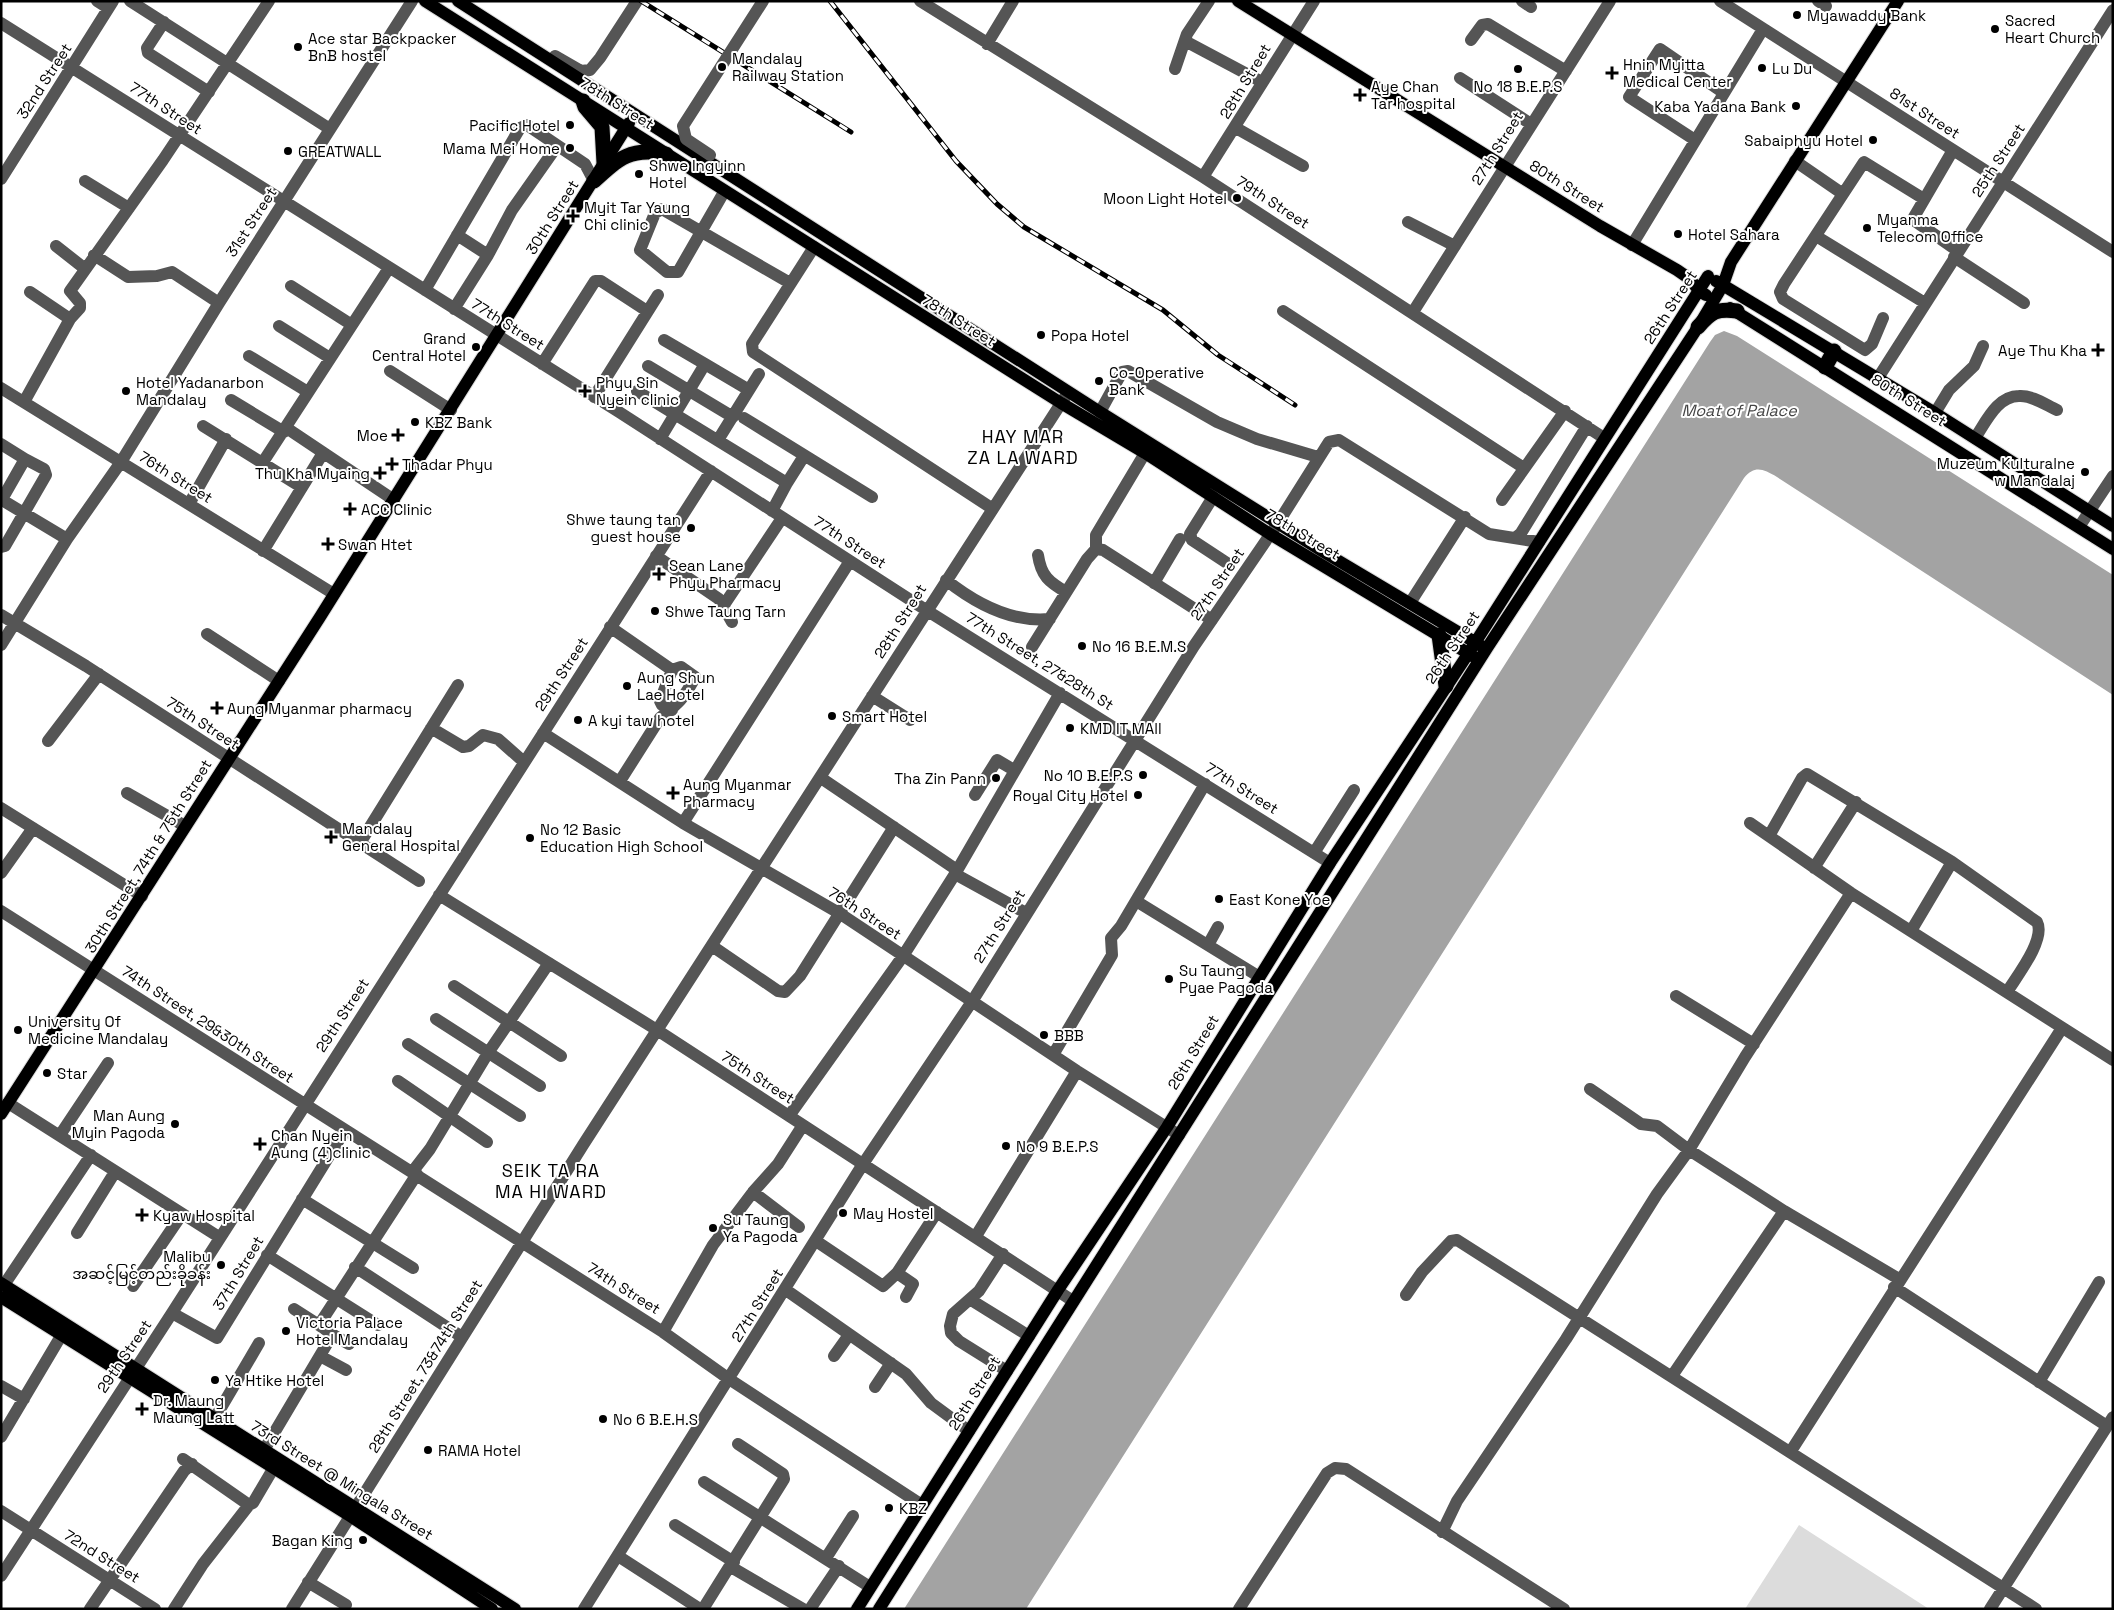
<svg xmlns="http://www.w3.org/2000/svg" width="2114" height="1610" font-family="'Space Grotesk','Noto Sans Myanmar',sans-serif">
	<style>
		.green { fill: #dcdcdc }
		.water { fill: #a3a3a3 }
		.lines { fill: none; stroke-linecap: round; stroke-linejoin: round }
		.major-casing { stroke: #dbdbdb; stroke-width: 14 }
		.highway-casing { stroke: #dbdbdb; stroke-width: 17 }
		.minor { stroke: #555; stroke-width: 12 }
		.major { stroke: #000; stroke-width: 12 }
		.highway { stroke: #000; stroke-width: 15 }
		.rail-casing { stroke: #000; stroke-width: 5 }
		.rail { stroke: #fff; stroke-width: 3; stroke-dasharray: 9; stroke-linecap: butt }
		.minor-bridge { stroke: #555; stroke-width: 12 }
		.poi-dot { fill: #000; stroke: #fff; stroke-width: 2 }
		.labels { text-anchor: middle; dominant-baseline: central; stroke-width: 4; stroke-linejoin: round; paint-order: stroke }
		.poi-label { font-size: 15px; fill: #000; stroke: #fff; text-anchor: start }
		.street-label { font-size: 15px; fill: #000; stroke: #fff }
		.water-label { font-size: 16px; font-style: italic; fill: #444; stroke: #fff }
		.quarter-label { font-size: 18px; letter-spacing: 1px; fill: #000; stroke: #fff }
	</style>
	<rect width="100%" height="100%" fill="#fff"/>
	<path class="green" d="M 1799,1525 L 1929,1609 L 1745,1609 Z"/>
	<path class="water" d="M 1724,331 L 1737,336 L 2113,575 L 2113,695 L 1777,477 C 1763,469 1755,465 1744,478 L 1026,1609 L 904,1609 L 1710,342 L 1715,335 Z"/>
	<g class="lines">
		<defs>
			<path id="major" d="M 425,1 L 1061,403 L 1145,453 L 1270,534 L 1476,658
				M 458,1 L 1100,412 L 1322,551 L 1483,647
				M 1238,1 L 1600,226 L 1677,270 L 1690,279 L 1699,291 L 1706,295
				M 1716,281 L 1935,413 L 2113,526
				M 1730,308 L 2113,549
				M 1,1114 L 320,617 L 629,123
				M 1,1283 L 515,1609
				M 1,1297 L 350,1516 L 492,1609
				M 857,1609 L 1058,1290 L 1167,1127 L 1330,863 L 1468,654 L 1708,276
				M 879,1609 L 1487,648 L 1698,327 L 1723,285 L 1731,262 L 1898,1"/>
			<path id="highway" d="M 583,101 L 585,107 L 602,127 L 604,163
				M 594,181 C 619,158 631,147 666,154
				M 1698,327 C 1711,312 1717,308 1737,311
				M 1825,367 L 1834,351
				M 1439,635 L 1446,686"/>
		</defs>
		<use href="#major" class="major-casing"/>
		<use href="#highway" class="highway-casing"/>
		<path class="minor" d="M 97,1 L 108,8
			M 130,1 L 330,129
			M 920,1 L 1203,177 L 1604,438
			M 1522,1 L 1531,7
			M 1720,1 L 2113,252
			M 1818,1 L 1826,6
			M 164,22 L 147,48 L 148,53 L 209,92
			M 1,23 L 619,412 L 926,610 L 1330,863
			M 1471,40 L 1482,25 L 1488,24 L 1566,71
			M 1185,41 L 1262,82
			M 987,44 L 1013,1
			M 555,56 L 581,71 L 590,70 L 600,58 L 637,1
			M 1175,69 L 1187,34 L 1209,1
			M 1460,78 L 1531,124
			M 1236,128 L 1303,166
			M 1695,140 L 1629,97 L 1660,49 L 1724,93
			M 1953,150 L 1914,217 L 1915,221 L 1958,251
			M 1795,161 L 1843,194 L 1784,284 L 1780,292 L 1783,299 L 1865,350 L 1872,344 L 1883,318
			M 1203,177 L 1314,1
			M 1,179 L 113,1
			M 85,181 L 129,208
			M 724,192 L 678,272 L 667,272 L 640,250 L 655,213 L 662,209 L 790,283
			M 1843,194 L 1864,162 L 1924,199
			M 1408,222 L 1455,246
			M 457,235 L 488,255
			M 1816,236 L 1925,303
			M 1632,245 L 1763,29
			M 56,246 L 84,268
			M 814,247 L 752,344 L 753,352 L 993,509
			M 94,255 L 128,277 L 157,276 L 172,272 L 219,303
			M 1954,257 L 2024,303
			M 291,286 L 352,325
			M 425,290 L 520,128 L 527,125 L 585,164 L 594,181
			M 30,292 L 70,319
			M 454,309 L 488,255 L 512,210 L 557,146
			M 1283,311 L 1524,468
			M 1413,312 L 1610,1
			M 279,326 L 330,358
			M 664,340 L 705,364
			M 249,356 L 308,392
			M 542,364 L 595,281 L 601,281 L 647,311
			M 648,366 L 733,417
			M 390,371 L 451,410
			M 1878,378 L 2113,10
			M 1,388 L 334,594
			M 637,391 L 787,483 L 772,511
			M 594,397 L 658,295
			M 231,400 L 284,432
			M 24,402 L 70,319 L 80,308 L 80,303 L 70,291 L 163,160 L 269,1
			M 1100,412 L 1122,372 L 1128,371 L 1217,422 L 1257,439 L 1318,457
			M 1935,413 L 1949,390 L 1974,366 L 1983,346
			M 744,418 L 872,497
			M 287,425 L 288,429 L 394,500
			M 203,426 L 301,487
			M 1975,438 C 1986,422 1997,396 2019,396 C 2032,395 2046,405 2057,410
			M 660,439 L 705,364 L 749,390
			M 718,440 L 759,374
			M 1,444 L 25,459 L 1,501
			M 263,462 L 389,268
			M 787,483 L 804,456
			M 1213,497 L 1190,534 L 1192,540 L 1230,565
			M 2,500 L 67,539
			M 1502,500 L 1565,411
			M 189,504 L 226,439
			M 2079,527 L 2113,476
			M 1515,538 L 1521,533 L 1587,426
			M 1,547 L 5,546 L 46,475 L 44,469 L 25,459
			M 1096,549 L 1096,535 L 1145,453
			M 263,551 L 323,453
			M 1038,555 C 1041,576 1049,582 1066,592
			M 656,556 L 719,599 L 732,622
			M 946,580 C 975,603 1011,623 1050,619
			M 1154,583 L 1180,539
			M 1410,603 L 1465,517
			M 724,605 L 782,518
			M 1,615 L 86,666 L 419,881
			M 610,627 L 672,670
			M 207,634 L 279,681
			M 1,645 L 67,539 L 121,462 L 219,303 L 412,1
			M 1032,647 L 1087,559 L 1096,549 L 1103,550 L 1212,620
			M 872,696 L 910,720
			M 431,728 L 463,747 L 469,746 L 483,735 L 498,739 L 524,762
			M 543,733 L 683,823 L 839,913 L 1077,1071 L 1179,1135
			M 48,741 L 99,674
			M 821,778 L 957,870
			M 620,781 L 660,718 C 677,704 682,701 693,681 L 695,677 L 681,667 L 672,670 L 660,701 L 662,705 L 672,710
			M 127,793 L 185,826
			M 975,795 L 997,760 L 1014,770
			M 1,808 L 142,896
			M 683,823 L 850,561
			M 1750,823 L 1851,893 L 2113,1060
			M 1769,836 L 1802,778 L 1807,774 L 1952,862 L 2037,922 C 2046,939 2017,976 2007,992
			M 360,843 L 458,685
			M 1314,853 L 1354,790
			M 1814,868 L 1856,802
			M 1,873 L 33,828
			M 955,874 L 1026,913
			M 439,895 L 657,1030 L 1073,1301
			M 1136,901 L 1258,976
			M 1,911 L 663,1332 L 729,1379 L 922,1505
			M 1911,931 L 1952,862
			M 1208,945 L 1218,927
			M 712,946 L 778,991 L 785,992 L 800,976 L 894,827
			M 454,986 L 561,1056
			M 1676,996 L 1754,1044
			M 436,1019 L 540,1086
			M 408,1044 L 520,1116
			M 1053,1055 L 1112,955 L 1111,938 L 1121,926 L 1205,784
			M 398,1081 L 487,1142
			M 1590,1089 L 1641,1124 L 1657,1126 L 1689,1150 L 1784,1211
			M 8,1103 L 219,1237
			M 789,1116 L 903,956 L 955,874 L 1060,693
			M 60,1135 L 108,1063
			M 413,1171 L 430,1149 L 488,1053 L 549,963
			M 753,1192 L 799,1227
			M 302,1199 L 413,1268
			M 77,1233 L 115,1172
			M 976,1236 L 1077,1071
			M 816,1241 L 883,1286 L 897,1273 L 937,1212
			M 1003,1254 L 979,1291 L 953,1314 L 950,1326 L 951,1333 L 959,1341 L 1007,1371
			M 267,1255 L 378,1325
			M 355,1267 L 462,1337
			M 897,1273 L 913,1284 L 906,1297
			M 4,1285 L 91,1155
			M 133,1286 L 182,1214
			M 1894,1287 L 2107,1426
			M 786,1290 L 906,1374 L 931,1403 L 969,1431
			M 1406,1295 L 1422,1272 L 1451,1241 L 1457,1240 L 2036,1609
			M 971,1300 L 1029,1336
			M 294,1309 L 319,1325
			M 172,1313 L 217,1338 L 345,1130
			M 663,1332 L 713,1245 L 753,1192 L 778,1164 L 803,1125
			M 335,1336 L 319,1325 L 417,1174
			M 320,1356 L 346,1370
			M 834,1356 L 849,1335
			M 1672,1376 L 1784,1211 L 1899,1279
			M 2039,1382 L 2099,1282
			M 1,1386 L 24,1399
			M 875,1387 L 891,1363
			M 215,1418 L 259,1343
			M 1,1437 L 61,1336
			M 264,1450 L 331,1337 L 335,1336 L 349,1344
			M 1791,1451 L 2062,1028
			M 183,1459 L 249,1505
			M 704,1482 L 870,1587
			M 1,1511 L 155,1609
			M 675,1525 L 734,1562
			M 1442,1532 L 1457,1501 L 1566,1339 L 1657,1194 L 1689,1150 L 1745,1057 L 1851,893
			M 618,1556 L 700,1609
			M 826,1558 L 853,1516
			M 731,1567 L 803,1609
			M 1,1576 L 172,1313 L 711,471
			M 308,1582 L 346,1605
			M 90,1609 L 184,1471 L 192,1464
			M 174,1609 L 203,1564 L 249,1505 L 253,1503 L 273,1469
			M 292,1609 L 583,1145 L 1067,394
			M 584,1609 L 863,1164 L 973,1000 L 1194,646 L 1278,523 L 1329,442 L 1339,440 L 1489,534 L 1539,542
			M 703,1609 L 784,1479 L 783,1474 L 738,1444
			M 810,1609 L 839,1566
			M 1239,1609 L 1327,1473 L 1335,1468 L 1346,1469 L 1564,1609
			M 1990,1609 L 2113,1417"/>
		<use href="#major" class="major"/>
		<use href="#highway" class="highway"/>
		<defs>
			<path id="rail" d="M 641,1 L 851,132
				M 830,1 L 956,161 L 997,204 L 1024,227 L 1163,310 L 1218,355 L 1295,405"/>
		</defs>
		<use href="#rail" class="rail-casing"/>
		<use href="#rail" class="rail"/>
		<path class="minor-bridge" d="M 710,155 L 686,139 L 683,126 L 763,1"/>
	</g>
	<g class="poi-dot">
		<circle cx="1797" cy="15" r="5"/>
		<circle cx="1995" cy="29" r="5"/>
		<circle cx="298" cy="47" r="5"/>
		<circle cx="722" cy="67" r="5"/>
		<circle cx="1762" cy="68" r="5"/>
		<circle cx="1518" cy="69" r="5"/>
		<path d="M1609.5 65.5h5v5h5v5h-5v5h-5v-5h-5v-5h5z"/>
		<path d="M1357.5 87.5h5v5h5v5h-5v5h-5v-5h-5v-5h5z"/>
		<circle cx="1796" cy="106" r="5"/>
		<circle cx="570" cy="125" r="5"/>
		<circle cx="1873" cy="140" r="5"/>
		<circle cx="570" cy="148" r="5"/>
		<circle cx="288" cy="151" r="5"/>
		<circle cx="639" cy="174" r="5"/>
		<circle cx="1237" cy="198" r="5"/>
		<path d="M570.5 208.5h5v5h5v5h-5v5h-5v-5h-5v-5h5z"/>
		<circle cx="1867" cy="228" r="5"/>
		<circle cx="1678" cy="234" r="5"/>
		<circle cx="1041" cy="335" r="5"/>
		<circle cx="476" cy="347" r="5"/>
		<path d="M2095.5 342.5h5v5h5v5h-5v5h-5v-5h-5v-5h5z"/>
		<circle cx="1099" cy="381" r="5"/>
		<circle cx="126" cy="391" r="5"/>
		<path d="M582.5 383.5h5v5h5v5h-5v5h-5v-5h-5v-5h5z"/>
		<circle cx="415" cy="422" r="5"/>
		<path d="M395.5 427.5h5v5h5v5h-5v5h-5v-5h-5v-5h5z"/>
		<path d="M389.5 456.5h5v5h5v5h-5v5h-5v-5h-5v-5h5z"/>
		<circle cx="2085" cy="472" r="5"/>
		<path d="M377.5 465.5h5v5h5v5h-5v5h-5v-5h-5v-5h5z"/>
		<path d="M347.5 501.5h5v5h5v5h-5v5h-5v-5h-5v-5h5z"/>
		<circle cx="691" cy="528" r="5"/>
		<path d="M325.5 536.5h5v5h5v5h-5v5h-5v-5h-5v-5h5z"/>
		<path d="M656.5 566.5h5v5h5v5h-5v5h-5v-5h-5v-5h5z"/>
		<circle cx="655" cy="611" r="5"/>
		<circle cx="1082" cy="646" r="5"/>
		<circle cx="627" cy="686" r="5"/>
		<path d="M214.5 700.5h5v5h5v5h-5v5h-5v-5h-5v-5h5z"/>
		<circle cx="832" cy="716" r="5"/>
		<circle cx="578" cy="720" r="5"/>
		<circle cx="1070" cy="728" r="5"/>
		<circle cx="1143" cy="775" r="5"/>
		<circle cx="996" cy="778" r="5"/>
		<path d="M670.5 785.5h5v5h5v5h-5v5h-5v-5h-5v-5h5z"/>
		<circle cx="1138" cy="795" r="5"/>
		<path d="M328.5 829.5h5v5h5v5h-5v5h-5v-5h-5v-5h5z"/>
		<circle cx="530" cy="838" r="5"/>
		<circle cx="1219" cy="899" r="5"/>
		<circle cx="1169" cy="979" r="5"/>
		<circle cx="18" cy="1030" r="5"/>
		<circle cx="1044" cy="1035" r="5"/>
		<circle cx="47" cy="1073" r="5"/>
		<circle cx="175" cy="1124" r="5"/>
		<path d="M257.5 1136.5h5v5h5v5h-5v5h-5v-5h-5v-5h5z"/>
		<circle cx="1006" cy="1146" r="5"/>
		<circle cx="843" cy="1213" r="5"/>
		<path d="M139.5 1207.5h5v5h5v5h-5v5h-5v-5h-5v-5h5z"/>
		<circle cx="713" cy="1228" r="5"/>
		<circle cx="221" cy="1265" r="5"/>
		<circle cx="286" cy="1331" r="5"/>
		<circle cx="215" cy="1380" r="5"/>
		<path d="M139.5 1401.5h5v5h5v5h-5v5h-5v-5h-5v-5h5z"/>
		<circle cx="603" cy="1419" r="5"/>
		<circle cx="428" cy="1450" r="5"/>
		<circle cx="889" cy="1508" r="5"/>
		<circle cx="363" cy="1540" r="5"/>
	</g>
	<g class="labels">
		<g class="poi-label">
			<text x="1807" y="15">Myawaddy Bank</text>
			<text x="2005" y="20">Sacred<tspan x="2005" dy="17">Heart Church</tspan></text>
			<text x="308" y="38">Ace star Backpacker<tspan x="308" dy="17">BnB hostel</tspan></text>
			<text x="732" y="58">Mandalay<tspan x="732" dy="17">Railway Station</tspan></text>
			<text x="1623" y="64">Hnin Myitta<tspan x="1623" dy="17">Medical Center</tspan></text>
			<text x="1772" y="68">Lu Du</text>
			<text x="1371" y="86">Aye Chan<tspan x="1371" dy="17">Tar hospital</tspan></text>
			<text x="1518" y="86" text-anchor="middle">No 18 B.E.P.S</text>
			<text x="1786" y="106" text-anchor="end">Kaba Yadana Bank</text>
			<text x="560" y="125" text-anchor="end">Pacific Hotel</text>
			<text x="1863" y="140" text-anchor="end">Sabaiphyu Hotel</text>
			<text x="560" y="148" text-anchor="end">Mama Mei Home</text>
			<text x="298" y="151">GREATWALL</text>
			<text x="649" y="165">Shwe Ingyinn<tspan x="649" dy="17">Hotel</tspan></text>
			<text x="1227" y="198" text-anchor="end">Moon Light Hotel</text>
			<text x="584" y="207">Myit Tar Yaung<tspan x="584" dy="17">Chi clinic</tspan></text>
			<text x="1877" y="219">Myanma<tspan x="1877" dy="17">Telecom Office</tspan></text>
			<text x="1688" y="234">Hotel Sahara</text>
			<text x="1051" y="335">Popa Hotel</text>
			<text x="466" y="338" text-anchor="end">Grand<tspan x="466" dy="17">Central Hotel</tspan></text>
			<text x="2087" y="350" text-anchor="end">Aye Thu Kha</text>
			<text x="1109" y="372">Co-Operative<tspan x="1109" dy="17">Bank</tspan></text>
			<text x="136" y="382">Hotel Yadanarbon<tspan x="136" dy="17">Mandalay</tspan></text>
			<text x="596" y="382">Phyu Sin<tspan x="596" dy="17">Nyein clinic</tspan></text>
			<text x="425" y="422">KBZ Bank</text>
			<text x="388" y="435" text-anchor="end">Moe</text>
			<text x="2075" y="463" text-anchor="end">Muzeum Kulturalne<tspan x="2075" dy="17">w Mandalaj</tspan></text>
			<text x="402" y="464">Thadar Phyu</text>
			<text x="370" y="473" text-anchor="end">Thu Kha Myaing</text>
			<text x="361" y="509">ACC Clinic</text>
			<text x="681" y="519" text-anchor="end">Shwe taung tan<tspan x="681" dy="17">guest house</tspan></text>
			<text x="338" y="544">Swan Htet</text>
			<text x="669" y="565">Sean Lane<tspan x="669" dy="17">Phyu Pharmacy</tspan></text>
			<text x="665" y="611">Shwe Taung Tarn</text>
			<text x="1092" y="646">No 16 B.E.M.S</text>
			<text x="637" y="677">Aung Shun<tspan x="637" dy="17">Lae Hotel</tspan></text>
			<text x="227" y="708">Aung Myanmar pharmacy</text>
			<text x="842" y="716">Smart Hotel</text>
			<text x="588" y="720">A kyi taw hotel</text>
			<text x="1080" y="728">KMD IT MAll</text>
			<text x="1133" y="775" text-anchor="end">No 10 B.E.P.S</text>
			<text x="986" y="778" text-anchor="end">Tha Zin Pann</text>
			<text x="683" y="784">Aung Myanmar<tspan x="683" dy="17">Pharmacy</tspan></text>
			<text x="1128" y="795" text-anchor="end">Royal City Hotel</text>
			<text x="342" y="828">Mandalay<tspan x="342" dy="17">General Hospital</tspan></text>
			<text x="540" y="829">No 12 Basic<tspan x="540" dy="17">Education High School</tspan></text>
			<text x="1229" y="899">East Kone Yoe</text>
			<text x="1179" y="970">Su Taung<tspan x="1179" dy="17">Pyae Pagoda</tspan></text>
			<text x="28" y="1021">University Of<tspan x="28" dy="17">Medicine Mandalay</tspan></text>
			<text x="1054" y="1035">BBB</text>
			<text x="57" y="1073">Star</text>
			<text x="165" y="1115" text-anchor="end">Man Aung<tspan x="165" dy="17">Myin Pagoda</tspan></text>
			<text x="271" y="1135">Chan Nyein<tspan x="271" dy="17">Aung (4)clinic</tspan></text>
			<text x="1016" y="1146">No 9 B.E.P.S</text>
			<text x="853" y="1213">May Hostel</text>
			<text x="153" y="1215">Kyaw Hospital</text>
			<text x="723" y="1219">Su Taung<tspan x="723" dy="17">Ya Pagoda</tspan></text>
			<text x="211" y="1256" text-anchor="end">Malibu<tspan x="211" dy="17">အဆင့်မြင့်တည်းခိုခန်း</tspan></text>
			<text x="296" y="1322">Victoria Palace<tspan x="296" dy="17">Hotel Mandalay</tspan></text>
			<text x="225" y="1380">Ya Htike Hotel</text>
			<text x="153" y="1400">Dr. Maung<tspan x="153" dy="17">Maung Latt</tspan></text>
			<text x="613" y="1419">No 6 B.E.H.S</text>
			<text x="438" y="1450">RAMA Hotel</text>
			<text x="899" y="1508">KBZ</text>
			<text x="353" y="1540" text-anchor="end">Bagan King</text>
		</g>
		<g class="street-label">
			<text transform="translate(44 81) rotate(-57)">32nd Street</text>
			<text transform="translate(1245 81) rotate(-59)">28th Street</text>
			<text transform="translate(617 103) rotate(32)">78th Street</text>
			<text transform="translate(166 108) rotate(33)">77th Street</text>
			<text transform="translate(1925 113) rotate(33)">81st Street</text>
			<text transform="translate(1497 148) rotate(-58)">27th Street</text>
			<text transform="translate(1998 160) rotate(-57)">25th Street</text>
			<text transform="translate(1567 186) rotate(32)">80th Street</text>
			<text transform="translate(1273 202) rotate(33)">79th Street</text>
			<text transform="translate(552 217) rotate(-58)">30th Street</text>
			<text transform="translate(251 222) rotate(-57)">31st Street</text>
			<text transform="translate(1670 307) rotate(-57)">26th Street</text>
			<text transform="translate(959 320) rotate(32)">78th Street</text>
			<text transform="translate(508 324) rotate(32)">77th Street</text>
			<text transform="translate(1909 400) rotate(32)">80th Street</text>
			<text transform="translate(176 477) rotate(32)">76th Street</text>
			<text transform="translate(1303 534) rotate(31)">78th Street</text>
			<text transform="translate(850 542) rotate(33)">77th Street</text>
			<text transform="translate(1217 584) rotate(-56)">27th Street</text>
			<text transform="translate(900 621) rotate(-58)">28th Street</text>
			<text transform="translate(1452 647) rotate(-56)">26th Street</text>
			<text transform="translate(1040 661) rotate(32)">77th Street, 27&amp;28th St</text>
			<text transform="translate(561 674) rotate(-57)">29th Street</text>
			<text transform="translate(203 723) rotate(33)">75th Street</text>
			<text transform="translate(1242 788) rotate(32)">77th Street</text>
			<text transform="translate(148 856) rotate(-58)">30th Street, 74th &amp; 75th Street</text>
			<text transform="translate(865 913) rotate(33)">76th Street</text>
			<text transform="translate(999 926) rotate(-58)">27th Street</text>
			<text transform="translate(342 1015) rotate(-57)">29th Street</text>
			<text transform="translate(208 1024) rotate(33)">74th Street, 29&amp;30th Street</text>
			<text transform="translate(1193 1052) rotate(-59)">26th Street</text>
			<text transform="translate(758 1077) rotate(33)">75th Street</text>
			<text transform="translate(238 1273) rotate(-59)">37th Street</text>
			<text transform="translate(624 1288) rotate(32)">74th Street</text>
			<text transform="translate(757 1305) rotate(-58)">27th Street</text>
			<text transform="translate(124 1356) rotate(-56)">29th Street</text>
			<text transform="translate(425 1366) rotate(-58)">28th Street, 73&amp;74th Street</text>
			<text transform="translate(974 1393) rotate(-58)">26th Street</text>
			<text transform="translate(342 1480) rotate(32)">73rd Street @ Mingala Street</text>
			<text transform="translate(102 1556) rotate(32)">72nd Street</text>
		</g>
		<g class="water-label">
			<text x="1739" y="410">Moat of Palace</text>
		</g>
		<g class="quarter-label">
			<text x="1023" y="436">HAY MAR<tspan x="1023" dy="21">ZA LA WARD</tspan></text>
			<text x="551" y="1170">SEIK TA RA<tspan x="551" dy="21">MA HI WARD</tspan></text>
		</g>
	</g>
	<rect width="2114" height="1610" fill="none" stroke="#000000" stroke-width="5"/>
</svg>
